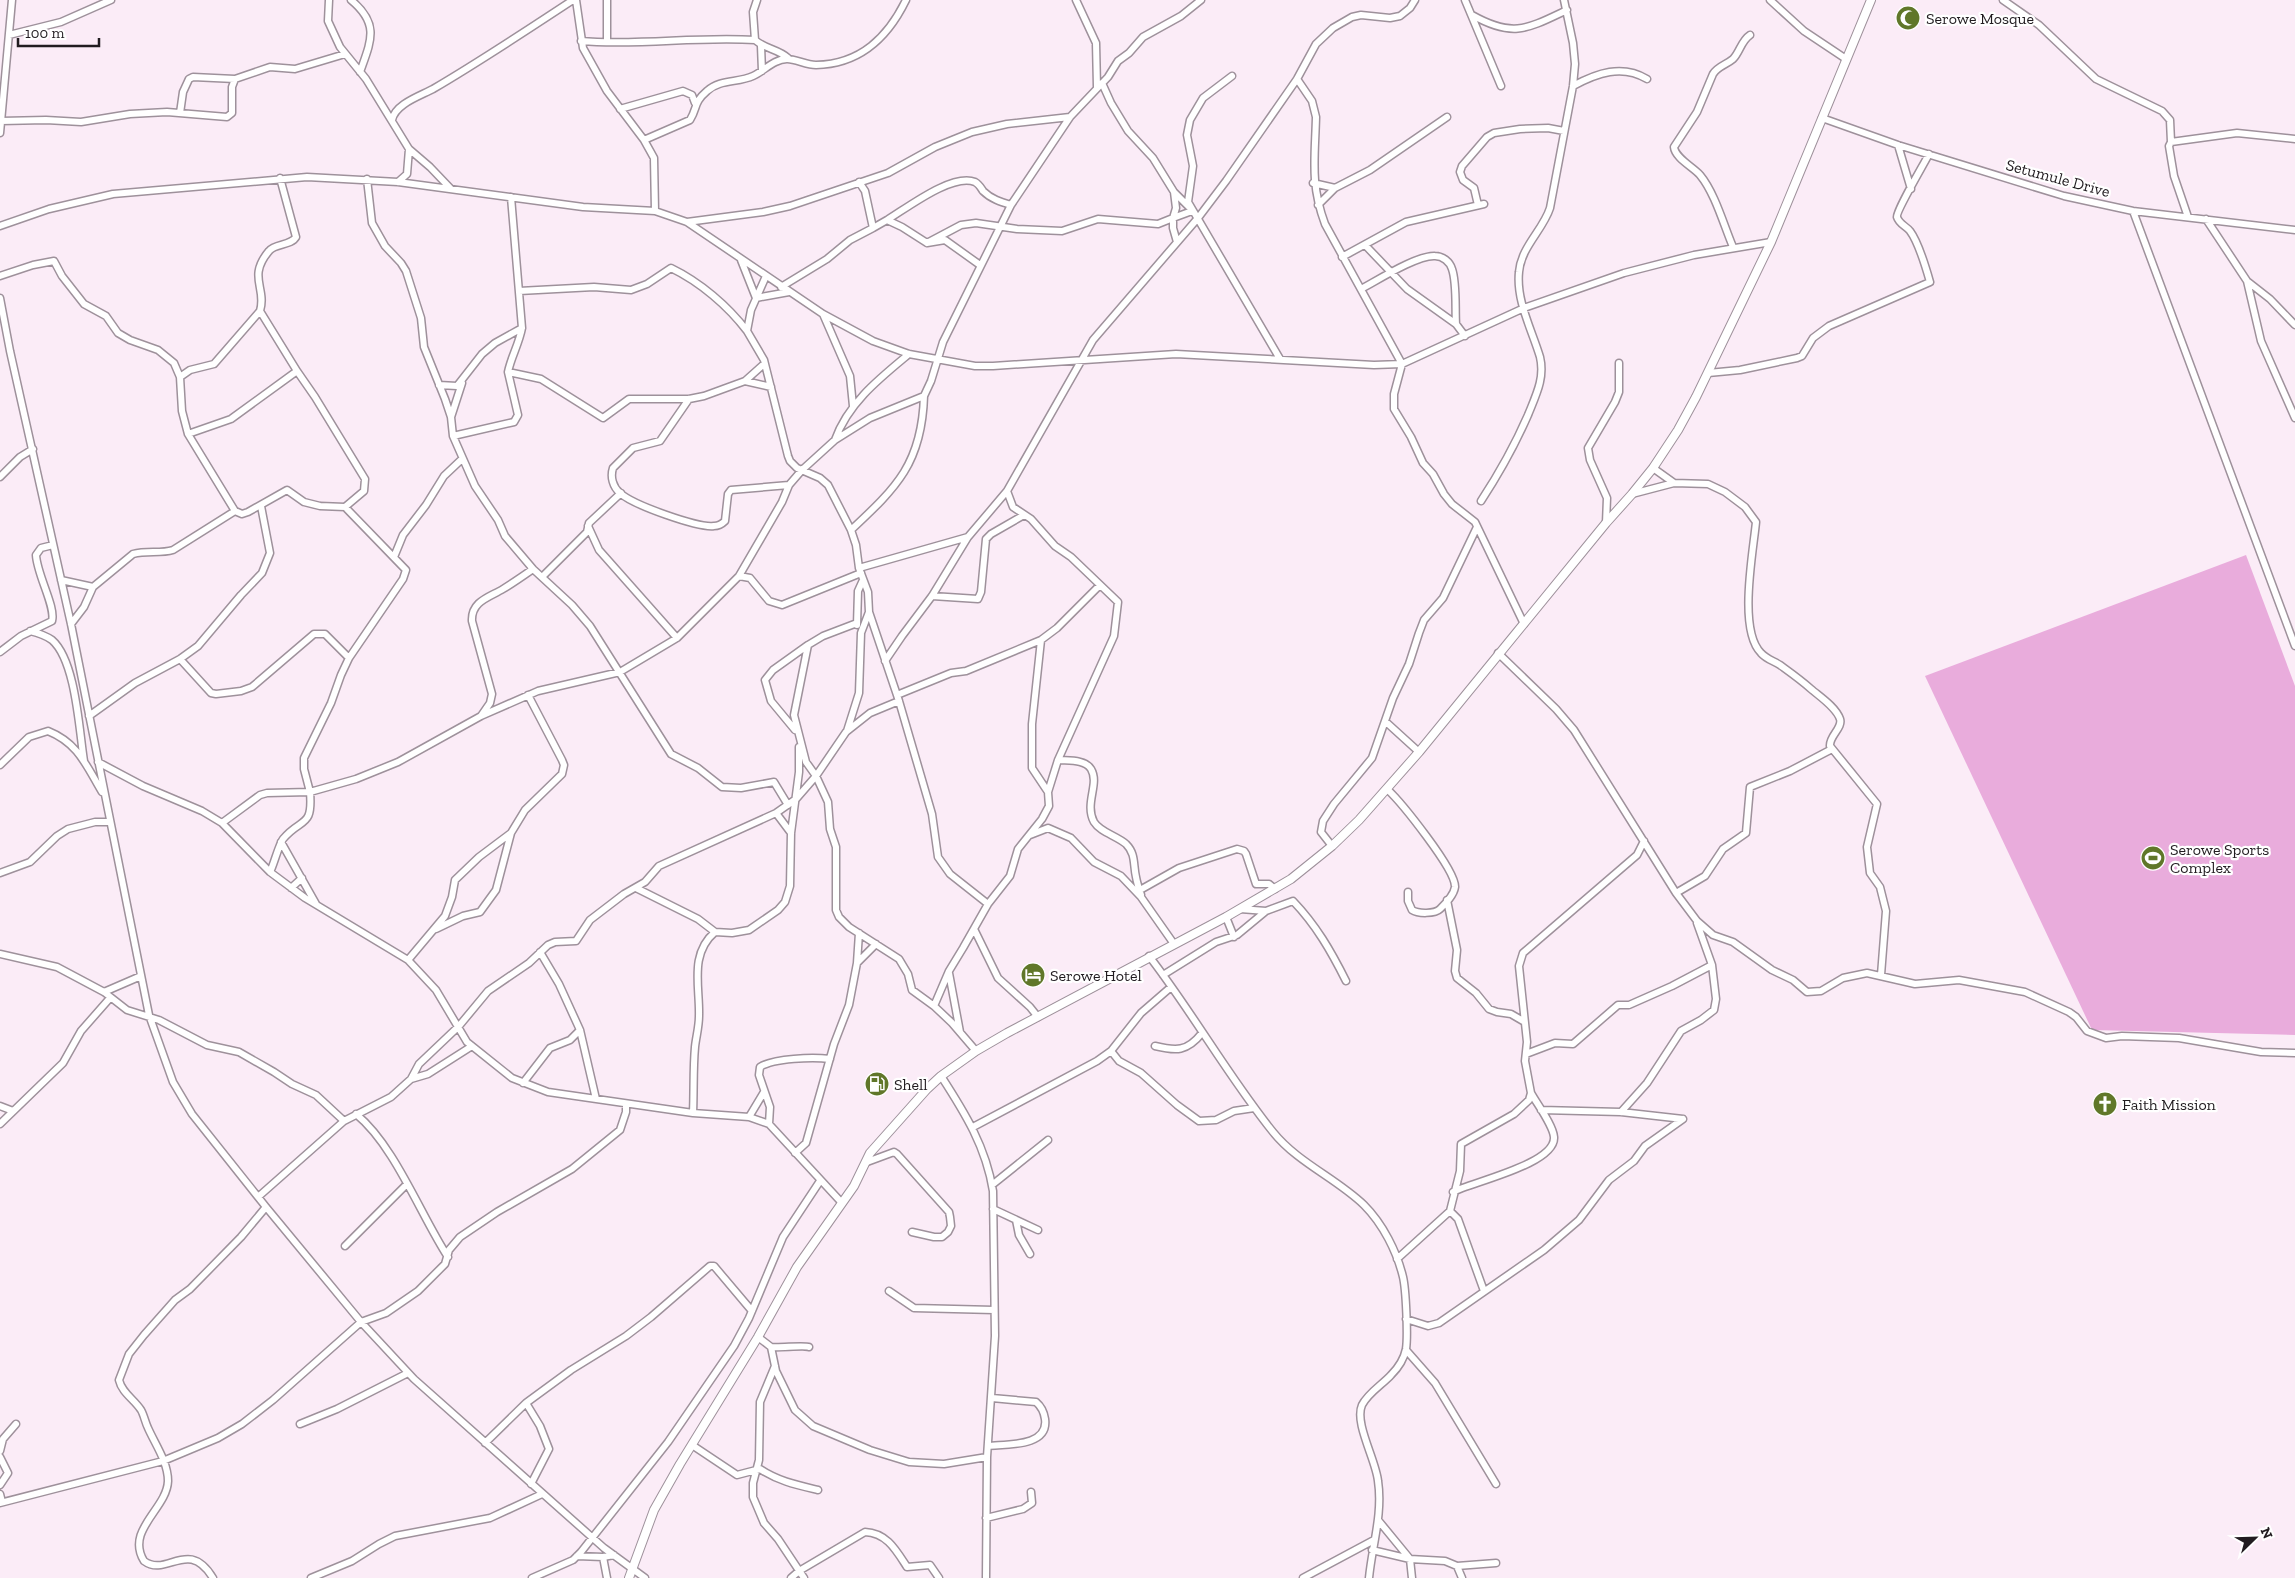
<svg xmlns="http://www.w3.org/2000/svg" width="2295" height="1578" font-family="'Zilla Slab',serif">
	<style>
		.park { fill: #e9acdc }
		.lines { fill: none; stroke-linecap: round; stroke-linejoin: round }
		.minor-casing { stroke: #9e919b; stroke-width: 9 }
		.major-casing { stroke: #9e919b; stroke-width: 10 }
		.minor { stroke: #fff; stroke-width: 6 }
		.major { stroke: #fff; stroke-width: 8 }
		.labels { text-anchor: middle; dominant-baseline: central; stroke-width: 4.5; stroke-linejoin: round; paint-order: stroke }
		.poi-label { font-size: 16px; fill: #211c20; stroke: #fff; text-anchor: start }
		.street-label { font-size: 16px; fill: #211c20; stroke: #fff }
	</style>
	<rect width="100%" height="100%" fill="#fbecf7"/>
	<path class="park" d="M 2246,555 L 2295,686 L 2295,1035 L 2092,1030 L 1925,676 Z"/>
	<g class="lines">
		<defs>
			<path id="minor" d="M 329,0 L 328,21 L 340,47 L 366,79 L 409,149 L 430,167 L 451,189
				M 351,0 C 380,24 371,41 360,72
				M 576,0 L 583,48 L 607,91 L 644,140 L 654,158 L 655,211
				M 1076,0 L 1096,43 L 1097,87
				M 1465,0 L 1501,86
				M 1770,0 L 1804,31 L 1846,59
				M 2003,0 L 2039,25 L 2096,79 L 2162,111 L 2170,120 L 2171,142
				M 1472,15 C 1513,38 1527,29 1567,10
				M 9,35 L 61,22 L 111,0
				M 755,40 L 753,12 L 757,0
				M 581,41 C 639,46 697,36 755,40 C 765,49 778,49 788,58
				M 607,42 L 607,0
				M 761,46 L 762,71
				M 1232,76 L 1203,98 L 1190,120 L 1187,135 L 1193,166 L 1188,202 L 1280,359
				M 1297,79 L 1312,101 L 1316,117 C 1315,158 1310,184 1325,224 L 1402,364 L 1394,394 L 1394,409 L 1411,437 L 1423,463 L 1433,474 L 1444,494 L 1452,504 L 1475,522 L 1524,624
				M 1102,83 L 1111,103 L 1128,131 L 1153,158 L 1174,192 L 1189,207
				M 1573,86 C 1597,73 1622,64 1647,79
				M 620,109 L 683,91 L 692,95 L 695,103
				M 180,113 L 183,92 L 189,79 L 193,77 L 235,79
				M 1822,118 L 1898,145 L 2064,196 L 2133,211 L 2295,230
				M 392,120 C 395,104 420,96 433,89 C 481,61 527,30 573,0
				M 1,121 L 46,120 L 81,122 L 130,114 L 167,112 L 227,117 L 232,113 L 232,87 L 235,79 L 270,67 L 295,69 L 345,54
				M 0,133 L 12,0
				M 644,140 L 690,120 C 698,107 693,103 707,91 C 720,79 738,83 753,76 C 764,71 774,59 787,59 C 796,59 806,65 816,65 C 861,64 888,37 906,0
				M 1898,145 L 1911,189
				M 367,179 L 372,223 L 385,246 L 401,263 L 406,271 L 421,318 L 424,347 L 445,399 L 451,417 L 453,436 L 475,486 L 498,520 L 505,536 L 533,569 L 572,605 L 590,626 L 671,754 L 698,768 L 722,787 L 741,788 L 774,782 L 788,805
				M 398,182 L 407,174 L 409,149
				M 859,182 L 865,191 L 873,228 L 887,220 L 902,227 L 927,243 L 945,240 L 980,265
				M 1313,183 L 1335,188
				M 511,197 L 522,328 C 519,344 511,357 508,372 L 541,379 L 603,418 L 629,399 L 689,399 L 704,396 L 745,381 L 764,364
				M 1318,205 L 1335,188 L 1370,170 L 1447,117
				M 1478,205 L 1474,188 L 1463,180 L 1460,172 L 1462,166 L 1487,137 L 1494,133 L 1520,129 L 1548,128 L 1564,131
				M 2133,211 L 2295,646
				M 2188,217 L 2174,176 L 2169,146 L 2171,142 L 2237,133 L 2295,139
				M 1173,218 L 1176,208 L 1174,192
				M 1173,218 L 1192,211
				M 2206,219 L 2247,281 L 2270,299 L 2295,325
				M 887,220 C 907,208 952,173 975,182 C 979,184 981,188 983,191 C 991,199 1001,202 1011,205
				M 687,222 L 763,212 L 790,206 L 888,173 L 935,147 L 972,132 L 1007,124 L 1070,117
				M 0,226 L 49,209 L 113,194 L 307,177 L 398,182 L 583,207 L 655,211 L 687,222 L 823,314 L 873,341 L 909,354 L 975,366 L 993,366 L 1176,354 L 1374,365 L 1402,364 L 1524,308 L 1624,273 L 1694,255 L 1771,242
				M 927,243 L 961,225 L 976,223 L 1017,229 L 1062,231 L 1098,219 L 1158,224 L 1173,218 L 1173,228 L 1177,242
				M 1365,245 L 1407,289 L 1456,324 L 1465,336
				M 1733,247 C 1724,226 1715,193 1700,175 C 1693,167 1675,158 1674,147 L 1697,112 L 1713,74 C 1718,66 1726,65 1733,59 C 1740,52 1741,41 1750,35
				M 1342,257 L 1406,222 L 1484,204
				M 741,260 L 756,298
				M 0,276 L 33,265 L 54,261 L 62,276 L 84,304 L 106,316 L 118,333 L 130,340 L 158,350 L 174,363 L 180,377 L 182,411 L 188,434 L 235,511
				M 766,276 L 751,310 L 747,331 L 764,360 L 788,456 L 790,461 L 797,468 L 820,478 L 828,485 L 851,530 L 856,545 L 859,568 L 868,592 L 869,612 L 899,701 L 932,814 L 938,857 L 950,874 L 988,904
				M 2247,281 L 2261,341 L 2295,418
				M 781,287 L 827,259 L 850,240 L 873,228
				M 1361,289 C 1378,280 1417,255 1435,256 C 1443,256 1450,262 1452,269 C 1457,283 1455,309 1456,324
				M 519,291 L 594,287 L 631,290 L 647,284 L 671,268 C 700,282 728,306 747,331
				M 0,298 L 10,351 L 71,624 L 149,1015 L 173,1082 L 192,1114 L 266,1207 L 361,1322 L 414,1379 L 604,1548 L 645,1578
				M 756,298 L 789,292
				M 823,314 L 850,376 L 853,406
				M 297,371 L 315,397 L 365,479 L 364,491 L 345,507
				M 1708,373 L 1740,370 L 1797,358 L 1802,356 L 1813,338 L 1829,326 L 1930,282 C 1926,268 1919,243 1910,231 C 1906,226 1899,224 1897,217 C 1896,211 1924,164 1929,154
				M 180,377 L 190,370 L 214,364 L 260,311 C 267,288 247,277 269,251 C 275,243 291,246 296,237 L 280,178
				M 745,381 L 771,387
				M 439,385 L 457,386 L 482,354 L 495,343 L 522,328
				M 689,399 L 660,441 L 633,448 L 613,468 C 610,477 613,487 620,493 C 633,505 698,528 714,526 C 719,526 722,524 725,521 L 728,494 L 731,490 L 789,485
				M 451,417 L 462,383
				M 188,434 L 231,419 L 297,371 L 260,311
				M 453,436 L 514,422 L 518,415 L 508,372
				M 835,440 C 848,403 880,378 909,354
				M 1653,468 L 1674,483 L 1708,484 L 1725,492 L 1745,507 L 1756,522 C 1753,553 1738,630 1761,653 C 1766,659 1774,661 1780,665 C 1791,673 1801,680 1811,689 C 1819,696 1836,707 1840,719 C 1843,728 1829,736 1830,746 L 1877,804 L 1867,847 L 1870,873 L 1880,887 L 1886,911 L 1881,975
				M 0,477 L 20,457 L 33,449
				M 1632,494 L 1674,483
				M 1481,501 C 1500,472 1514,447 1528,415 C 1536,395 1545,378 1540,357 C 1532,330 1516,301 1519,272 C 1521,247 1543,230 1550,208 L 1573,86 L 1575,64 L 1573,43 L 1564,0
				M 1606,523 L 1607,498 L 1590,460 L 1588,448 L 1615,402 L 1619,392 L 1619,363
				M 588,526 L 599,550 L 677,638
				M 851,530 C 897,487 922,463 924,396
				M 394,557 L 403,535 L 426,505 L 444,476 L 462,459
				M 859,568 L 968,537
				M 533,569 C 523,576 513,583 503,589 C 490,597 471,601 472,621 L 492,694 L 490,703 L 481,716 L 538,691 L 620,672 L 677,638 L 739,576 L 782,502 L 789,485 L 802,470 L 835,440 L 870,418 L 924,396 L 931,381 L 943,342 L 1011,205 L 1070,117 L 1108,77 L 1118,61 L 1129,53 L 1143,37 L 1181,16 L 1201,0
				M 739,576 L 750,578 L 769,601 L 782,605 L 861,573
				M 542,577 L 587,532 L 589,523 L 621,493
				M 61,580 L 93,587
				M 932,596 L 978,599 L 981,592 L 986,539 L 991,534 L 1024,515
				M 857,623 L 823,636 L 808,645 L 794,715 L 806,762 L 816,776 L 828,802 L 830,829 L 836,847 L 836,910 L 839,917 L 849,927 L 899,959 L 908,974 L 912,990 L 934,1006
				M 71,624 L 84,607 L 93,587 L 133,554 C 147,550 160,554 173,550 L 235,511 L 242,514 L 248,512 L 287,490 L 304,502 L 320,506 L 345,507 L 406,570 L 403,579 L 349,658 L 341,675 L 331,703 L 304,758 L 304,769 L 310,792 L 356,779 L 398,762 L 481,716
				M 857,625 L 858,591 L 863,580
				M 30,631 C 38,633 45,635 52,640 C 76,661 79,730 84,761
				M 1041,640 L 1032,724 L 1032,768 L 1048,792
				M 0,652 L 21,636 L 52,621 C 56,607 37,575 36,555 L 41,548 L 53,545
				M 1498,653 L 1556,709 L 1574,730 L 1676,893 L 1697,921 L 1713,935 L 1733,942 L 1772,970 L 1793,980 L 1807,992 L 1821,991 L 1843,978 L 1867,973 L 1915,984 L 1959,980 L 2025,992 L 2069,1012 L 2076,1017 L 2087,1031 L 2106,1038 L 2122,1036 L 2179,1038 L 2261,1052 L 2295,1053
				M 180,659 L 211,693 L 216,694 L 241,691 L 252,687 L 314,634 L 325,634 L 349,658
				M 885,661 L 902,636 L 932,596 L 968,537 L 1007,491 L 1093,340 L 1198,218 L 1226,181 L 1297,79 L 1316,44 L 1333,28 L 1352,17 L 1361,15 L 1390,18 L 1400,16 L 1410,8 L 1415,0
				M 897,695 L 951,673 L 966,671 L 1041,640 L 1057,628 L 1099,586
				M 89,716 L 135,683 L 180,659 L 198,646 L 241,595 L 262,573 L 270,553 L 261,506
				M 1386,722 L 1419,752
				M 795,730 L 771,701 L 765,680 L 773,670 L 808,645
				M 847,731 L 859,693 L 861,633 L 869,612
				M 1058,760 C 1068,761 1085,759 1091,769 C 1100,784 1084,803 1094,822 C 1100,832 1117,836 1126,844 C 1136,854 1133,864 1136,877 C 1137,883 1139,889 1141,895
				M 98,762 L 143,786 L 202,811 L 222,823 L 270,872 L 305,898 L 408,960 L 436,990 L 467,1042 L 512,1078 L 548,1092 L 693,1113 L 749,1117 L 769,1124 L 842,1203
				M 0,765 L 29,737 L 48,731 C 78,743 86,765 102,792
				M 1387,789 C 1401,802 1456,870 1455,887 C 1454,895 1446,903 1440,909 C 1435,914 1418,914 1412,910 L 1408,901 L 1408,892
				M 776,813 L 791,833
				M 222,823 L 260,795 L 267,793 L 310,792 C 313,829 301,817 283,839 C 279,844 274,864 270,872
				M 1030,835 L 1048,828 L 1071,838 L 1094,862 L 1121,876 L 1141,897 L 1174,944
				M 281,842 L 316,904
				M 1332,846 L 1321,832 L 1323,821 L 1334,804 L 1372,758 L 1393,698 L 1409,664 L 1419,633 L 1424,620 L 1443,598 L 1477,527
				M 0,873 L 30,862 L 57,836 L 68,829 L 95,822 L 110,822
				M 291,888 L 302,878
				M 636,888 L 698,919 L 715,932
				M 1140,890 L 1179,868 L 1237,849 L 1244,851 L 1246,854 L 1256,884 L 1269,884 L 1275,889
				M 1676,893 L 1705,876 L 1723,849 L 1746,833 L 1750,787 L 1790,771 L 1832,749
				M 1447,900 L 1457,950 L 1455,971 L 1457,978 L 1476,993 L 1489,1009 L 1497,1012 L 1511,1014 L 1523,1021
				M 1240,909 L 1266,911
				M 1226,917 L 1234,937
				M 436,929 L 463,916 L 480,912 L 496,890 L 511,833
				M 974,929 L 998,978 L 1030,1007 L 1038,1017
				M 540,952 L 559,984 L 580,1030 L 596,1099
				M 0,954 L 57,967 L 104,992 L 127,1010 L 159,1020 L 207,1045 L 239,1052 L 274,1072 L 292,1084 L 316,1095 L 344,1121
				M 1149,956 C 1193,1013 1228,1076 1273,1132 C 1298,1163 1336,1178 1364,1205 C 1383,1224 1397,1252 1403,1277 C 1406,1290 1408,1336 1406,1349 C 1404,1359 1398,1368 1391,1375 C 1383,1384 1368,1393 1362,1405 C 1354,1423 1376,1460 1378,1481 C 1383,1514 1372,1546 1369,1578
				M 408,960 L 445,916 L 452,897 L 455,880 L 479,857 L 511,833 L 525,810 L 562,774 L 564,765 L 562,760 L 528,695
				M 857,963 L 859,933
				M 949,973 L 960,1032
				M 1163,975 L 1216,942 L 1237,935 L 1266,911 L 1293,901 C 1316,925 1331,951 1346,981
				M 104,992 L 141,976
				M 1155,1046 C 1176,1051 1187,1052 1202,1033
				M 976,1051 L 952,1023 L 934,1006 L 949,971 L 963,948 L 988,904 L 1010,876 L 1018,849 L 1042,819 L 1049,806 L 1048,792 L 1058,760 L 1114,636 L 1118,602 L 1071,557 L 1055,546 L 1031,519 L 1013,507 L 1007,491
				M 1111,1051 L 1119,1061 L 1141,1073 L 1177,1105 L 1199,1121 L 1216,1120 L 1234,1111 L 1254,1108
				M 1526,1054 L 1555,1043 L 1573,1044 L 1618,1005 L 1629,1005 L 1672,986 L 1712,965
				M 941,1076 C 965,1113 986,1147 993,1191 L 995,1336 L 987,1457 L 986,1578
				M 411,1079 L 419,1064 L 459,1026 L 488,991 L 529,963 L 548,945 L 555,942 L 576,941 L 590,920 L 624,894 L 645,882 L 659,866 L 776,813 L 796,799 L 816,776 L 846,732 L 870,713 L 899,701
				M 523,1083 L 550,1048 L 570,1040 L 580,1030
				M 0,1106 L 13,1111
				M 1541,1110 L 1621,1112 L 1683,1119
				M 1621,1112 L 1647,1083 L 1681,1031 L 1701,1020 L 1714,1010 L 1716,999 L 1712,965 L 1697,923
				M 693,1113 C 694,1091 693,1069 695,1047 C 696,1037 699,1027 699,1016 C 700,987 689,954 715,932 L 732,933 L 749,930 L 778,910 L 785,902 L 790,886 L 791,833 L 799,772 L 799,747
				M 356,1114 C 395,1146 420,1214 448,1257
				M 749,1117 L 764,1092
				M 0,1124 L 63,1063 L 81,1031 L 110,998
				M 769,1124 L 770,1107 L 759,1075 L 760,1067 C 774,1058 813,1057 830,1059
				M 973,1127 L 1097,1061 L 1111,1051 L 1141,1013 L 1171,987
				M 795,1153 L 806,1143 L 834,1044 L 849,1005 L 857,963 L 876,944
				M 867,1162 L 894,1152 L 897,1154 L 949,1212 L 950,1217 L 951,1226 L 948,1232 L 942,1237 L 934,1237 L 912,1232
				M 992,1185 L 1048,1140
				M 1453,1192 C 1472,1182 1556,1164 1554,1137 C 1553,1125 1537,1104 1531,1093
				M 258,1197 L 344,1121 L 391,1097 L 411,1079 L 428,1074 L 472,1046
				M 993,1209 L 1038,1230
				M 1450,1211 L 1458,1219 L 1484,1291
				M 1016,1220 L 1019,1235 L 1030,1254
				M 345,1246 L 407,1184
				M 1397,1259 L 1450,1211 L 1460,1171 L 1461,1144 L 1514,1114 L 1529,1100 L 1531,1093 L 1525,1061 L 1527,1042 L 1519,966 L 1523,953 L 1637,855 L 1644,841
				M 889,1291 L 914,1308 L 994,1310
				M 1406,1319 L 1428,1326 L 1439,1323 L 1544,1250 L 1579,1220 L 1609,1180 L 1634,1161 L 1645,1146 L 1683,1119
				M 758,1337 L 771,1347 L 776,1371 L 795,1410 L 813,1426 L 870,1450 L 909,1462 L 944,1464 L 987,1457
				M 771,1347 C 780,1348 804,1345 809,1347
				M 1406,1350 L 1435,1383 L 1496,1484
				M 775,1366 L 760,1402 L 759,1460 L 753,1483 L 753,1497 L 764,1523 L 778,1539 L 804,1578
				M 526,1403 L 540,1426 L 549,1449 L 531,1484
				M 300,1424 L 337,1409 L 408,1373
				M 485,1443 L 526,1403 L 571,1370 L 626,1336 L 651,1317 L 710,1266 L 714,1266 L 752,1311
				M 692,1445 L 737,1475 L 760,1469 C 778,1481 797,1485 818,1490
				M 988,1446 C 1007,1444 1049,1447 1045,1419 C 1044,1412 1042,1407 1036,1402 L 992,1398
				M 0,1451 L 3,1439 L 16,1424
				M 0,1457 L 8,1473 L 0,1485
				M 0,1494 L 2,1502
				M 0,1503 L 163,1461 L 218,1438 L 242,1424 L 273,1400 L 361,1322 L 386,1313 L 418,1291 L 445,1264 L 449,1250 L 460,1237 L 497,1212 L 572,1169 L 620,1130 L 626,1112 L 626,1104
				M 986,1518 L 1023,1509 L 1032,1503 L 1031,1492
				M 1378,1520 L 1410,1559 L 1412,1578
				M 1372,1550 L 1410,1559 L 1445,1561 L 1457,1566 L 1496,1563
				M 577,1556 L 603,1557 L 614,1555
				M 603,1557 L 607,1578
				M 1457,1566 L 1462,1578
				M 213,1578 C 188,1537 167,1578 144,1561 C 125,1530 167,1509 168,1481 C 168,1462 155,1444 148,1428 C 145,1422 144,1415 141,1410 C 134,1399 122,1393 119,1380 L 129,1354 L 144,1335 L 175,1300 L 190,1289 L 241,1237 L 266,1207
				M 311,1578 L 352,1561 L 379,1544 L 395,1536 L 490,1518 L 542,1494
				M 532,1578 L 573,1560 L 581,1552 L 668,1442 L 734,1346 L 749,1318 L 783,1237 L 820,1181
				M 791,1578 L 799,1571 L 865,1532 C 887,1533 896,1550 907,1567 L 930,1565 L 939,1578
				M 1303,1578 L 1374,1540"/>
			<path id="major" d="M 629,1578 L 654,1510 L 680,1464 L 758,1337 L 797,1267 L 854,1186 L 870,1153 L 927,1089 L 941,1076 L 976,1051 L 1007,1033 L 1226,917 L 1291,879 L 1332,846 L 1359,820 L 1419,752 L 1606,523 L 1632,494 L 1653,468 L 1678,430 L 1696,397 L 1771,242 L 1871,0"/>
		</defs>
		<use href="#minor" class="minor-casing"/>
		<use href="#major" class="major-casing"/>
		<use href="#minor" class="minor"/>
		<use href="#major" class="major"/>
	</g>
	<defs>
		<symbol id="mosque-disc" viewBox="-11 -11 22 22"><circle r="9.5" fill="#607729" stroke="#fff"/><path d="M3.5-4.9A6 6 0 1 0 3.5 4.9A5 5 0 1 1 3.5-4.9Z" fill="#fff"/></symbol>
		<symbol id="stadium-disc" viewBox="-11 -11 22 22"><circle r="9.5" fill="#607729" stroke="#fff"/><path d="M0-5a6.5 5 0 1 0 0 10a6.5 5 0 1 0 0-10ZM-3.5-1.8h7v3.6h-7Z" fill="#fff"/></symbol>
		<symbol id="hotel-disc" viewBox="-11 -11 22 22"><circle r="9.5" fill="#607729" stroke="#fff"/><path d="M-6-4.5h1.5V1H6V5H4.5V3h-9V5H-6ZM-4 0a1.8 1.8 0 1 1 3.6 0ZM.5 0V-2.5h3Q6-2.5 6 0Z" fill="#fff"/></symbol>
		<symbol id="fuel-disc" viewBox="-11 -11 22 22"><circle r="9.5" fill="#607729" stroke="#fff"/><path d="M-5.5-6h7V0h2V4h1.3V-2.5L3-4.5l.8-.8L6-3V5H2.5V1h-1V6h-7ZM-4.2-4.7v3.2H.2V-4.7Z" fill="#fff"/></symbol>
		<symbol id="church-disc" viewBox="-11 -11 22 22"><circle r="9.5" fill="#607729" stroke="#fff"/><path d="M-1.2-6h2.4v3.5h3.3v2.4h-3.3V6h-2.4V-.1h-3.3v-2.4h3.3Z" fill="#fff"/></symbol>
	</defs>
	<g fill-rule="evenodd">
		<use href="#mosque-disc" x="1894" y="4" width="28" height="28"/>
		<use href="#stadium-disc" x="2139" y="844" width="28" height="28"/>
		<use href="#hotel-disc" x="1019" y="961" width="28" height="28"/>
		<use href="#fuel-disc" x="863" y="1070" width="28" height="28"/>
		<use href="#church-disc" x="2091" y="1090" width="28" height="28"/>
	</g>
	<g class="labels">
		<g class="poi-label">
			<text x="1926" y="18">Serowe Mosque</text>
			<text x="2170" y="849">Serowe Sports<tspan x="2170" dy="18">Complex</tspan></text>
			<text x="1050" y="975">Serowe Hotel</text>
			<text x="894" y="1084">Shell</text>
			<text x="2122" y="1104">Faith Mission</text>
		</g>
		<g class="street-label">
			<text transform="translate(2058 178) rotate(15)">Setumule Drive</text>
		</g>
	</g>
	<g transform="translate(2255 1538) rotate(67)" stroke="#ffffff" stroke-width="4" paint-order="stroke">
	<path d="M0-4L9 19L0 12L-9 19Z" fill="#211c20"/>
	<text y="-8" font-size="14" font-weight="bold" text-anchor="middle" fill="#211c20">N</text>
	</g>
	<path d="M18 38v8h81v-8" fill="none" stroke="#211c20" stroke-width="2.5"/>
	<text x="25" y="38" font-size="15" fill="#211c20" stroke="#ffffff" stroke-width="4" paint-order="stroke">100 m</text>
</svg>
